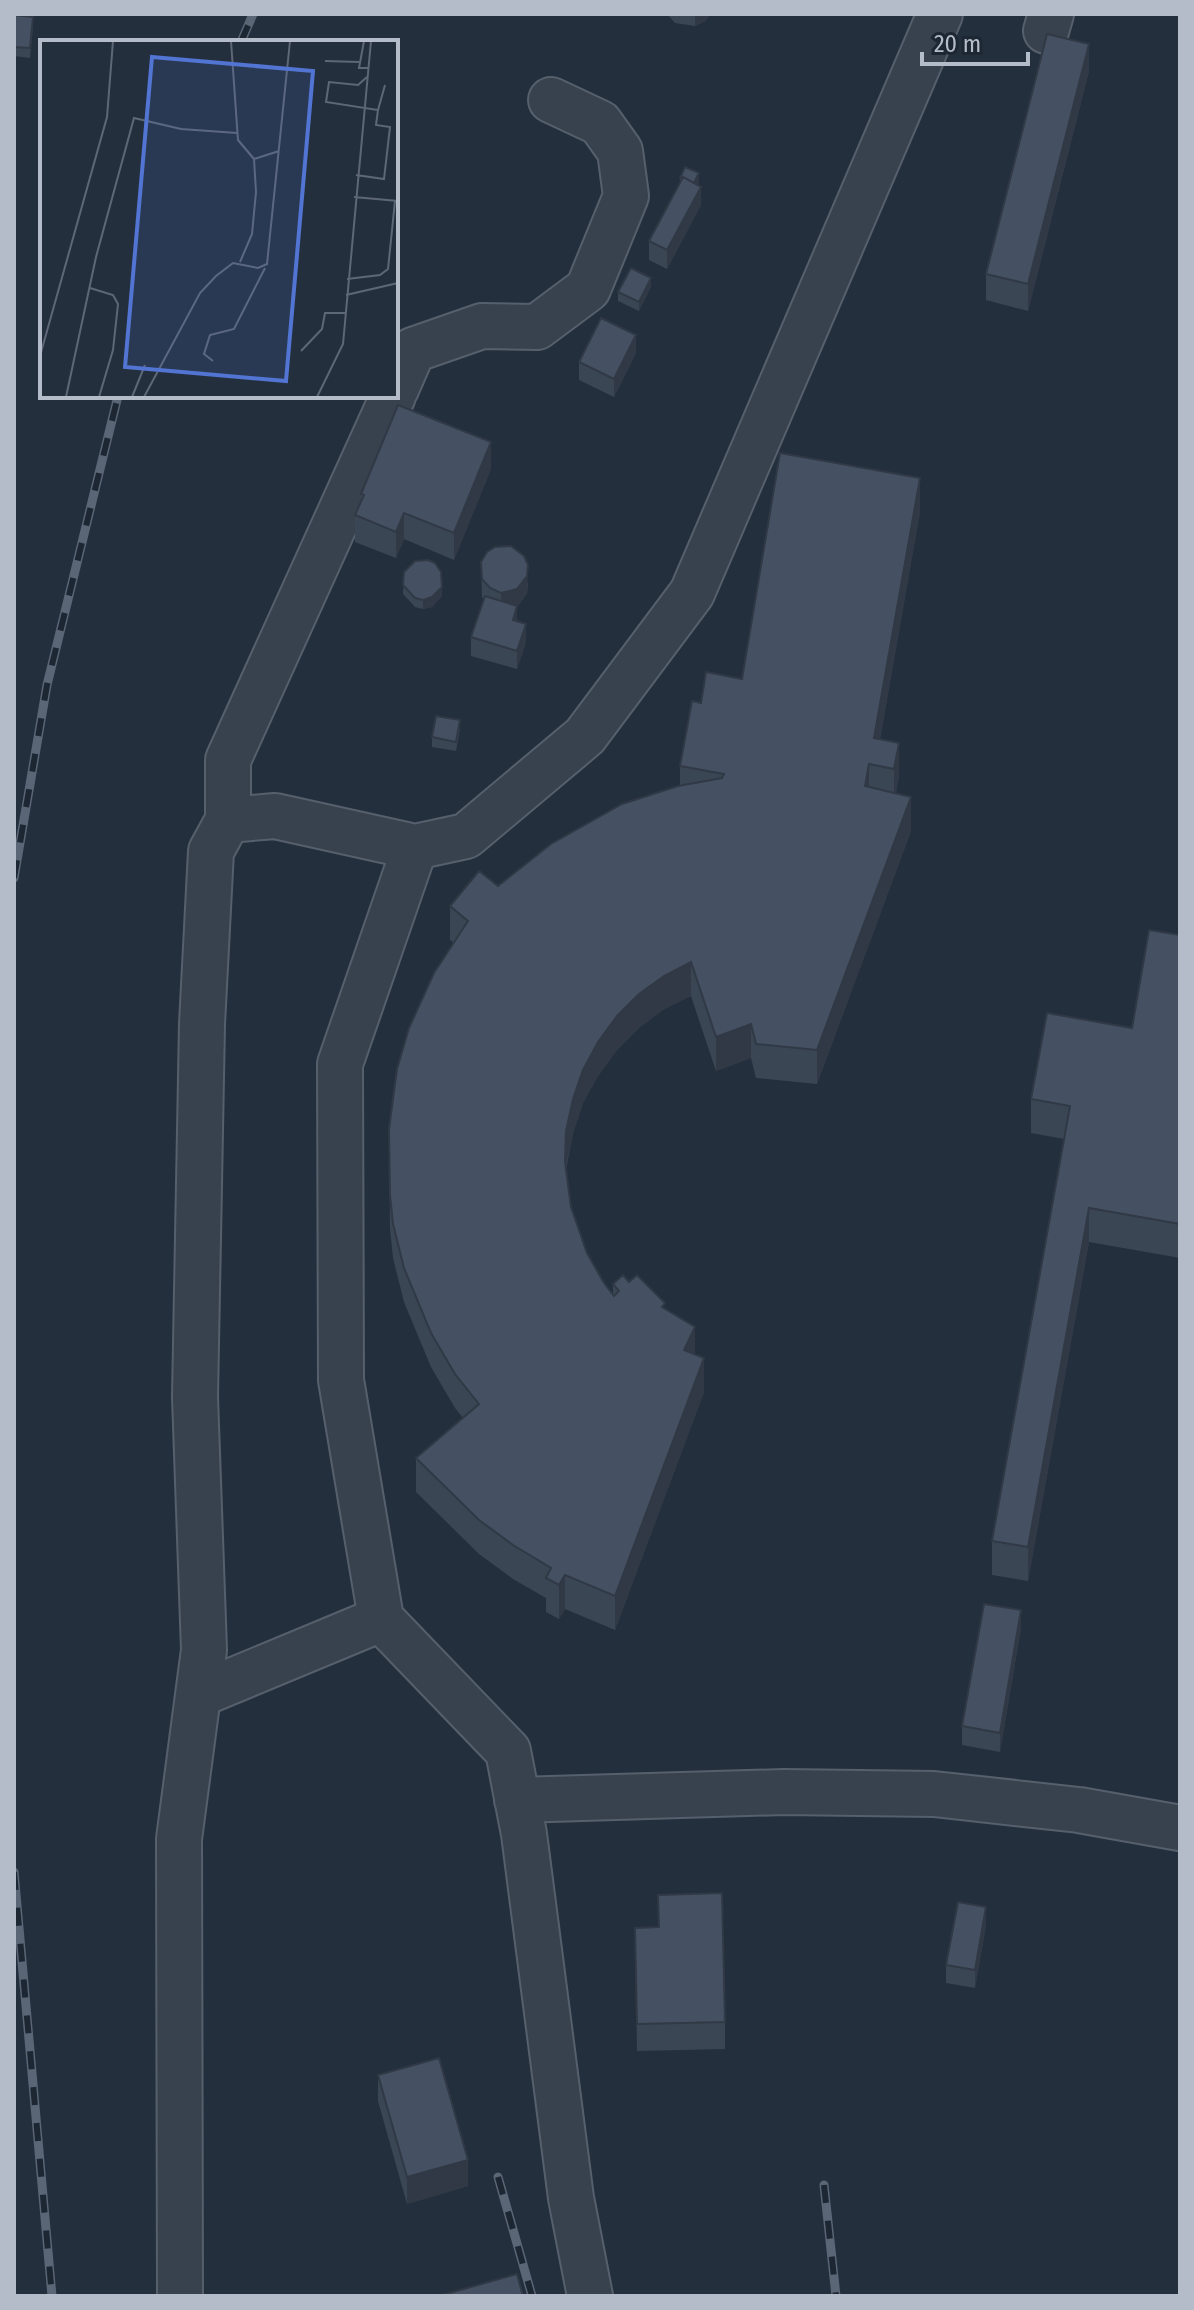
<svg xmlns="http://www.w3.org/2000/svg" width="1194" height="2310" font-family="'Fira Sans Condensed',sans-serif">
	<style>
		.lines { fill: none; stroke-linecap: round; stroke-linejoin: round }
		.minor-casing { stroke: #565f6c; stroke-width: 48 }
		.minor { stroke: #38414e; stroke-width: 44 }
		.rail-casing { stroke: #5a6575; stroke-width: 9 }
		.rail { stroke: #1d2633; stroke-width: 6; stroke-dasharray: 18; stroke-linecap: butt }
		.wall { fill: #3b4654 }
		.shaded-wall { fill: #303945 }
		.building { fill: #455162; stroke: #303945; stroke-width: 2 }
		.inset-road { fill: none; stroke: #5e6776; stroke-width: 2 }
		.view { fill: #5274d3; fill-opacity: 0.15; stroke: #5274d3; stroke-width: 4 }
		.inset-edge { fill: none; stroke: #b4bcc9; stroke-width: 4 }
	</style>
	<rect width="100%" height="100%" fill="#242f3e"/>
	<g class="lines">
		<defs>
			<path id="minor" d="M 1046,31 L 1051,14
				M 396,389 L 413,350 L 482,326 L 537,327 L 588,289 L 626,196 L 620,151 L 600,123 L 551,100
				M 228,820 L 228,760 L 393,396
				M 415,847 L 340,1064 L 341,1380 L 381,1619 L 508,1751 L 524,1834 L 571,2198 L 590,2296
				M 198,1695 L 381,1619
				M 517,1800 L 784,1792 L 934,1794 L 1079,1810 L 1180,1828
				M 180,2296 L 179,1839 L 204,1650 L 195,1397 L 202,1024 L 211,851 L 228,820 L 275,816 L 415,847 L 466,836 L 585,736 L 692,593 L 940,14"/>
		</defs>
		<use href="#minor" class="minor-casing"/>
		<use href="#minor" class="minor"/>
		<defs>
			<path id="rail" d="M 241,42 L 253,14
				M 14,878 L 47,685 L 118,396
				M 14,1872 L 52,2296
				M 498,2177 L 532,2296
				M 824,2185 L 836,2296"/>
		</defs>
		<use href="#rail" class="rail-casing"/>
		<use href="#rail" class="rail"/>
	</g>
	<path class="wall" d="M 667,14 L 711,14 L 705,21 L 695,26 L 675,23 Z
		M 14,15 L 33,27 L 30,58 L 14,56 Z
		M 1089,71 L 1028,311 L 986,300 L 986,274 Z
		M 680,178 L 699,182 L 697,185 L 701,205 L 667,269 L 649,260 L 649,241 L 680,182 Z
		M 651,287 L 639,311 L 618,301 L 618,292 Z
		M 636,353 L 614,397 L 579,380 L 579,362 Z
		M 491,469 L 454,560 L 404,539 L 396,558 L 355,542 L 355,515 L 361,501 L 361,494 Z
		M 920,512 L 880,739 L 899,777 L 896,793 L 911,831 L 817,1084 L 756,1078 L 751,1058 L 716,1071 L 691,996 L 664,1009 L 639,1028 L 617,1050 L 598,1076 L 583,1103 L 573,1133 L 566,1170 L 571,1207 L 587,1253 L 604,1283 L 613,1294 L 613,1284 L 629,1282 L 665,1309 L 695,1354 L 704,1392 L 615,1630 L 565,1609 L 559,1619 L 546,1612 L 546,1598 L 513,1579 L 479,1554 L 416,1492 L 416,1458 L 463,1418 L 455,1408 L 431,1367 L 404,1302 L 393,1258 L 390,1229 L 389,1129 L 454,943 L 450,940 L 450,906 L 498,886 L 680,785 L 680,766 L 701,703 L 742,679 Z
		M 481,562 L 528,583 L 527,594 L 517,607 L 517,621 L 526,642 L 517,669 L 471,656 L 471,637 L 484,599 L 482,597 Z
		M 404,572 L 442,596 L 432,607 L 423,609 L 415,607 L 403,594 Z
		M 460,729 L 456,751 L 432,747 L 432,737 Z
		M 1180,935 L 1180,1258 L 1089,1242 L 1028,1581 L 992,1575 L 992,1541 L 1064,1139 L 1031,1133 L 1031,1099 L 1132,1028 Z
		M 1021,1628 L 1000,1752 L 962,1745 L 962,1726 Z
		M 658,1895 L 725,2022 L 725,2049 L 637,2051 L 635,1928 L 658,1927 Z
		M 986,1925 L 975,1988 L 946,1983 L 946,1965 Z
		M 378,2075 L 468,2186 L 407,2204 L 378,2101 Z"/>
	<path class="shaded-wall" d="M 695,14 L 711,14 L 705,21 L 695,26 Z
		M 1089,44 L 1089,71 L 1028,311 L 1028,284 Z
		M 699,173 L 699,182 L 693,194 L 693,184 Z
		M 701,187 L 701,205 L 667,269 L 667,250 Z
		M 651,278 L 651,287 L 639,311 L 639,302 Z
		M 636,335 L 636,353 L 614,397 L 614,379 Z
		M 491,442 L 491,469 L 454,560 L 454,533 Z
		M 920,478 L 920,512 L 875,766 L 874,738 Z
		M 404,513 L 404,539 L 396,558 L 396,532 Z
		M 528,565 L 527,594 L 517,607 L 517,625 L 501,611 L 501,593 Z
		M 442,587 L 442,596 L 432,607 L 423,609 L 423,600 Z
		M 526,624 L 526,642 L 517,669 L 517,651 Z
		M 899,743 L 899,777 L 894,803 L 894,769 Z
		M 869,764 L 869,798 L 865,786 Z
		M 911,797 L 911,831 L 817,1084 L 817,1050 Z
		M 691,962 L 691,996 L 664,1009 L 639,1028 L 617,1050 L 598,1076 L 583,1103 L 573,1133 L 566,1165 L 565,1196 L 566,1131 L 573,1099 L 583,1070 L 598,1042 L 617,1016 L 639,994 L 664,976 Z
		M 751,1024 L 751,1058 L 716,1071 L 716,1037 Z
		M 1089,1208 L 1089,1242 L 1028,1581 L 1028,1547 Z
		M 695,1327 L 695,1361 L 684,1350 Z
		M 704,1358 L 704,1392 L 615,1630 L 615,1596 Z
		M 565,1575 L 565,1609 L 559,1619 L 559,1585 Z
		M 1021,1610 L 1021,1628 L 1000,1752 L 1000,1733 Z
		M 986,1907 L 986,1925 L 975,1988 L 975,1970 Z
		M 468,2160 L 468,2186 L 407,2204 L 407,2177 Z"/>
	<path class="building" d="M 14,15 L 33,17 L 30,48 L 14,47 Z
		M 1047,34 L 1089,44 L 1028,284 L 986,274 Z
		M 685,167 L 699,173 L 694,183 L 683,177 L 682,179 L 680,178 Z
		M 683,177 L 701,187 L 667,250 L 649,241 Z
		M 631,268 L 651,278 L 639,302 L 618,292 Z
		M 601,318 L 636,335 L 614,379 L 579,362 Z
		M 398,405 L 491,442 L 454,533 L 404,513 L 396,532 L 355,515 L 364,495 L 361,494 Z
		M 780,453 L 920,478 L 874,738 L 899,743 L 894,769 L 869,764 L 865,786 L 911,797 L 817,1050 L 756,1044 L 751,1024 L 716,1037 L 691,962 L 664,976 L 639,994 L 617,1016 L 598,1042 L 583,1070 L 573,1099 L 566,1131 L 565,1162 L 571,1207 L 587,1253 L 604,1283 L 614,1296 L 619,1291 L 613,1284 L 623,1275 L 629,1282 L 637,1275 L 665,1303 L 662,1307 L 695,1327 L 684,1350 L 704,1358 L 615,1596 L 565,1575 L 559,1585 L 546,1578 L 551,1568 L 513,1545 L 479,1520 L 416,1458 L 479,1404 L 455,1374 L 431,1333 L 404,1268 L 393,1224 L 390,1195 L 389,1129 L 397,1069 L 409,1028 L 434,973 L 468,921 L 450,906 L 479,871 L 498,886 L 551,844 L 622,804 L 678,786 L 722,778 L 724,774 L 680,766 L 692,701 L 701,703 L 706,672 L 742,679 Z
		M 511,546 L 524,556 L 528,565 L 527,576 L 517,589 L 501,593 L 490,588 L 482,579 L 481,562 L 487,552 L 495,547 Z
		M 428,560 L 435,563 L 441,572 L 442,587 L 432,597 L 423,600 L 415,598 L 403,585 L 404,572 L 415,561 Z
		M 485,596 L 517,606 L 513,620 L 526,624 L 517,651 L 471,637 Z
		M 436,716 L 460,720 L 456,742 L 432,737 Z
		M 1149,930 L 1180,935 L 1180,1224 L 1089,1208 L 1028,1547 L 992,1541 L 1070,1106 L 1031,1099 L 1047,1013 L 1132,1028 Z
		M 984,1604 L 1021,1610 L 1000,1733 L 962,1726 Z
		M 722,1893 L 725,2022 L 637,2024 L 635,1928 L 659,1927 L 658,1895 Z
		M 958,1902 L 986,1907 L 975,1970 L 946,1965 Z
		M 439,2058 L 468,2160 L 407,2177 L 378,2075 Z
		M 517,2274 L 523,2296 L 439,2296 Z"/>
	<g transform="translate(40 40)">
		<rect width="358" height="358" fill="#242f3e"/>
		<path class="inset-road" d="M 191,1 L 198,100 L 214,119 L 216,152 L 212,194 L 200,222M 324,1 L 319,28 L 328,28M 285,21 L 319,22M 338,70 L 345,45M 214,119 L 239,111M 316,135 L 344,139 L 350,87 L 336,85 L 338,70 L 286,62 L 289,42 L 318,45 L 327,37M 314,157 L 358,161M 307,239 L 340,235 L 348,229 L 355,161M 50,248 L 73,255 L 78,264 L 73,310 L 59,357M 306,255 L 358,243M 261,311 L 282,289 L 285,273 L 305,273M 0,316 L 67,77 L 73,1M 173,321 L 164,314 L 170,295 L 194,289 L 225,228M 26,357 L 56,217 L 94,78 L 141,89 L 197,93M 92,357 L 105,325M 104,357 L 160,253 L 176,236 L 193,223 L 218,228 L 227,224 L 250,1M 277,357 L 303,304 L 331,1"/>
		<path class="view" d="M 112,17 L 273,31 L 246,341 L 85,327 Z"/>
		<rect width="358" height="358" class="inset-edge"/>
	</g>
	<rect width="1194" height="2310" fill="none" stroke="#b4bcc9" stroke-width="32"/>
	<path d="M922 52v12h106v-12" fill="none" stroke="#b4bcc9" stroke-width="4"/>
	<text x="934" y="52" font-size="24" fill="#b4bcc9" stroke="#1d2633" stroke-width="6" paint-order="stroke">20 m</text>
</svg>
